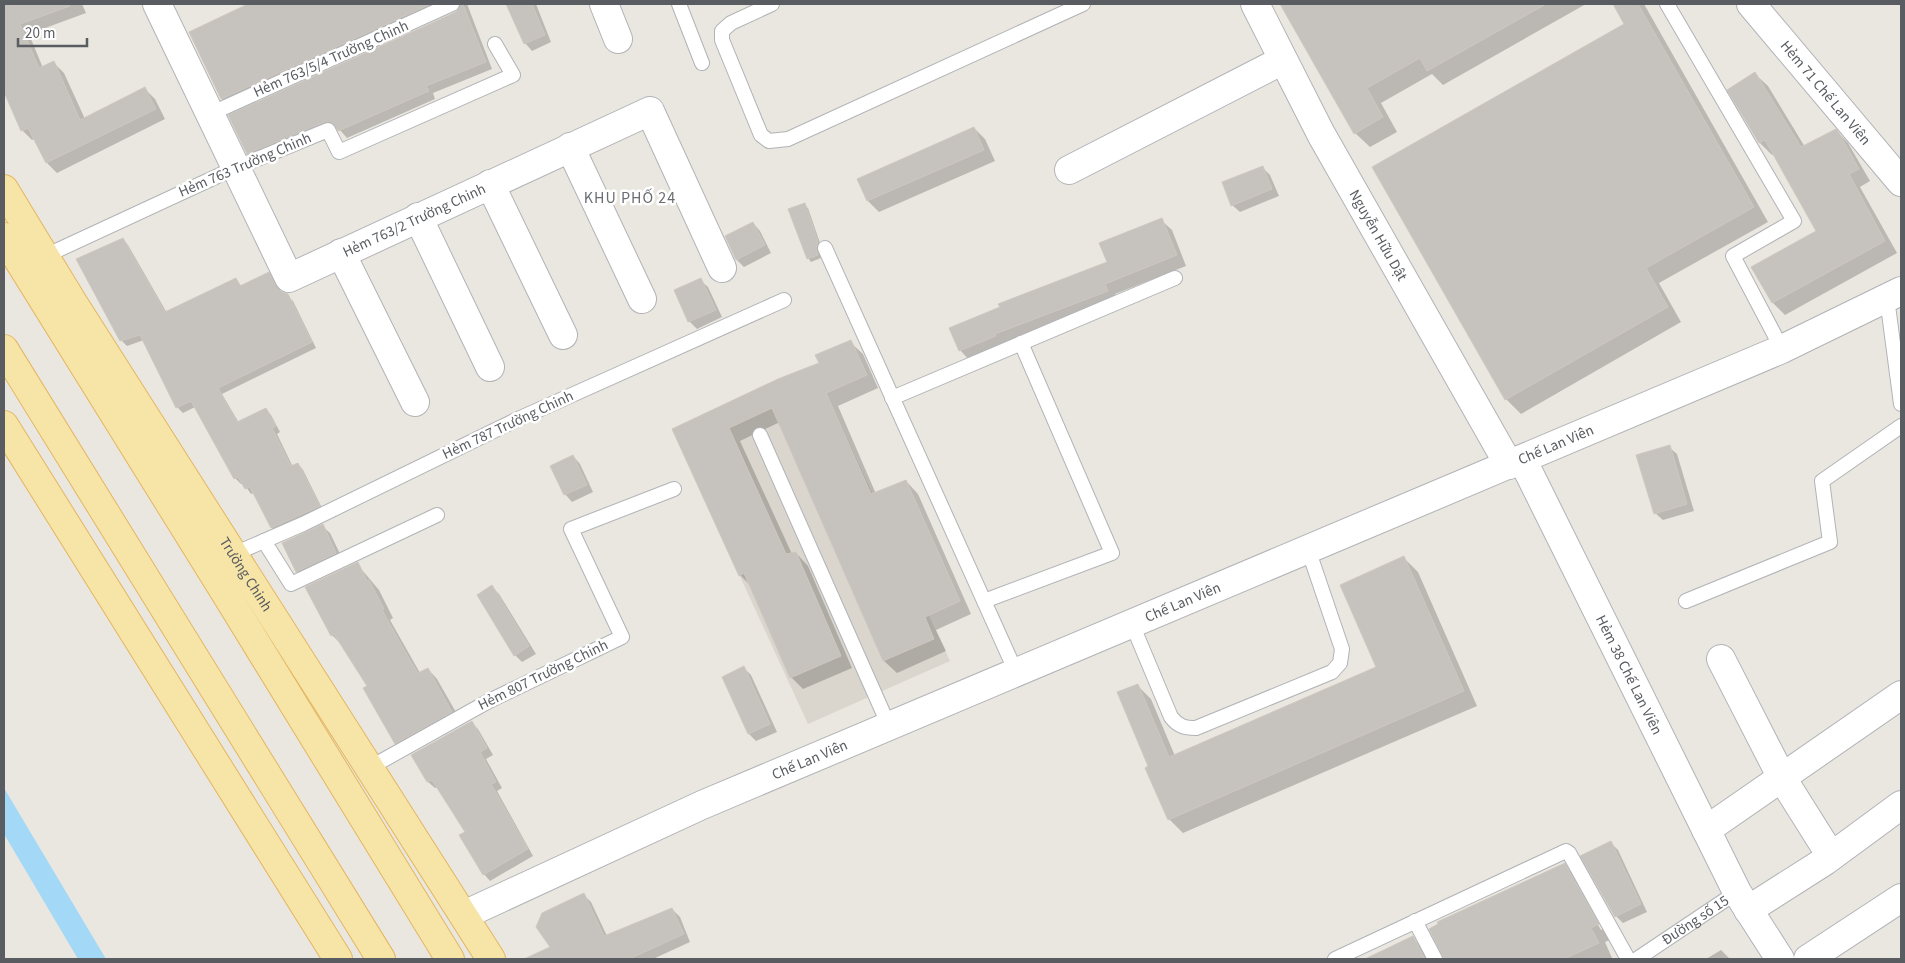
<svg xmlns="http://www.w3.org/2000/svg" width="1905" height="963" font-family="'Source Sans 3',sans-serif">
	<style>
		.education { fill: #dad6ce }
		.water { fill: #a3d8f7 }
		.shadow { fill: #0003; fill-rule: evenodd }
		.building { fill: #c6c2bd; stroke: #cec8bf }
		.lines { fill: none; stroke-linecap: round; stroke-linejoin: round }
		.service-casing { stroke: #b1b3b7; stroke-width: 16 }
		.minor-casing { stroke: #b1b3b7; stroke-width: 30 }
		.primary-casing { stroke: #e4b65f; stroke-width: 30 }
		.service { stroke: #fff; stroke-width: 14 }
		.minor { stroke: #fff; stroke-width: 28 }
		.primary { stroke: #f7e5a8; stroke-width: 28 }
		.labels { text-anchor: middle; dominant-baseline: central; stroke-width: 5; stroke-linejoin: round; paint-order: stroke }
		.street-label { font-size: 15px; fill: #595c60; stroke: #fff }
		.neighbourhood-label { font-size: 16px; letter-spacing: 1px; fill: #6a6e71; stroke: #fff }
	</style>
	<rect width="100%" height="100%" fill="#eae7e0"/>
	<path class="education" d="M 813,365 L 950,661 L 808,724 L 672,429 L 776,380 Z"/>
	<path class="water" d="M 4,788 L 106,959 L 78,959 L 4,834 Z"/>
	<path class="shadow" d="M 4,4 L 82,4 L 86,13 L 29,34 L 43,68 L 54,63 L 64,73 L 85,119 L 145,89 L 155,99 L 165,119 L 57,173 L 47,163 L 34,139 L 32,140 L 22,130 L 4,89 Z
		M 256,4 L 454,4 L 229,106 L 222,99 L 191,33 Z
		M 461,4 L 467,4 L 492,69 L 433,93 L 435,99 L 347,138 L 339,129 L 333,129 L 255,160 L 248,153 L 456,13 Z
		M 508,4 L 536,4 L 551,42 L 532,51 L 525,43 Z
		M 1286,4 L 1586,4 L 1443,85 L 1432,74 L 1381,103 L 1397,132 L 1370,147 L 1355,133 L 1283,5 Z
		M 1614,4 L 1644,4 L 1768,222 L 1659,283 L 1681,322 L 1521,414 L 1506,399 L 1626,24 Z
		M 1755,74 L 1768,86 L 1805,147 L 1836,130 L 1848,143 L 1870,181 L 1860,187 L 1897,253 L 1785,315 L 1773,303 L 1817,232 L 1774,154 L 1772,155 L 1760,143 L 1729,90 Z
		M 974,128 L 985,139 L 995,161 L 879,212 L 868,201 L 859,179 Z
		M 1262,167 L 1270,175 L 1279,196 L 1240,212 L 1232,205 Z
		M 804,205 L 808,208 L 821,246 L 819,252 L 821,258 L 811,262 L 808,258 Z
		M 1161,220 L 1172,230 L 1186,266 L 1115,294 L 1117,301 L 970,361 L 960,350 L 1109,263 Z
		M 753,223 L 760,231 L 771,253 L 744,267 L 737,260 Z
		M 123,239 L 128,245 L 167,313 L 236,279 L 242,287 L 269,274 L 282,293 L 293,301 L 316,348 L 222,394 L 239,423 L 266,409 L 271,415 L 280,432 L 277,434 L 293,467 L 298,464 L 303,470 L 324,512 L 277,533 L 272,528 L 254,493 L 251,494 L 243,483 L 241,484 L 235,478 L 195,407 L 183,413 L 177,407 L 144,340 L 127,346 L 121,340 Z
		M 700,280 L 708,287 L 722,317 L 697,329 L 689,321 Z
		M 850,342 L 863,354 L 878,388 L 838,406 L 876,494 L 906,481 L 918,494 L 971,614 L 936,630 L 946,651 L 897,673 L 884,661 L 780,422 L 740,441 L 792,554 L 796,553 L 808,566 L 852,668 L 803,689 L 791,677 L 752,587 L 740,575 L 673,429 L 820,364 Z
		M 1669,447 L 1677,454 L 1694,511 L 1663,520 L 1655,513 Z
		M 573,456 L 580,464 L 593,492 L 572,502 L 565,494 Z
		M 322,526 L 330,533 L 343,560 L 304,579 L 297,571 Z
		M 1404,558 L 1418,572 L 1477,706 L 1183,833 L 1169,819 L 1150,767 L 1137,685 L 1151,699 L 1175,756 L 1378,668 Z
		M 357,564 L 379,590 L 393,618 L 390,620 L 420,673 L 428,669 L 437,679 L 461,721 L 405,752 L 396,743 L 369,686 L 341,644 L 332,635 Z
		M 492,587 L 499,594 L 536,654 L 522,662 L 515,655 Z
		M 744,668 L 751,675 L 777,732 L 756,741 L 749,734 L 724,677 Z
		M 471,722 L 478,729 L 493,755 L 486,759 L 502,788 L 497,791 L 533,856 L 490,881 L 484,874 L 467,832 L 438,787 L 435,788 L 428,782 L 413,755 Z
		M 1611,843 L 1618,850 L 1647,912 L 1623,923 L 1616,916 Z
		M 1564,865 L 1579,879 L 1612,939 L 1605,942 L 1612,958 L 1444,959 L 1444,955 ZM 1572,880 L 1575,880 L 1603,929 L 1601,930 Z
		M 584,895 L 591,902 L 607,936 L 672,909 L 680,917 L 690,942 L 653,959 L 548,959 L 544,952 L 552,948 Z
		M 1413,938 L 1431,959 L 1367,959 Z
		M 1721,950 L 1730,959 L 1706,959 Z"/>
	<path class="building" d="M 4,4 L 69,4 L 70,6 L 20,24 L 39,68 L 54,61 L 80,120 L 145,87 L 156,109 L 46,163 L 28,128 L 21,131 L 4,92 Z
		M 248,4 L 431,4 L 221,99 L 189,32 Z
		M 461,4 L 463,4 L 486,62 L 426,86 L 429,91 L 338,131 L 333,123 L 325,122 L 247,154 L 228,115 L 456,12 Z
		M 506,4 L 532,4 L 545,35 L 524,44 Z
		M 1280,4 L 1546,4 L 1427,71 L 1420,58 L 1367,88 L 1383,117 L 1354,134 Z
		M 1613,4 L 1638,4 L 1754,207 L 1646,268 L 1668,307 L 1505,400 L 1372,167 L 1624,24 Z
		M 1755,72 L 1801,147 L 1836,129 L 1839,133 L 1859,169 L 1849,174 L 1885,241 L 1772,303 L 1751,267 L 1816,231 L 1765,140 L 1759,143 L 1727,90 Z
		M 974,127 L 984,150 L 867,201 L 857,179 Z
		M 1263,166 L 1272,189 L 1231,206 L 1222,182 Z
		M 805,203 L 818,242 L 816,248 L 818,255 L 807,259 L 788,209 Z
		M 1162,218 L 1177,255 L 1105,284 L 1108,291 L 995,334 L 996,336 L 959,351 L 949,328 L 1000,307 L 998,304 L 1107,262 L 1099,243 Z
		M 753,222 L 765,245 L 736,260 L 725,236 Z
		M 123,238 L 165,312 L 236,278 L 240,286 L 269,272 L 280,291 L 288,294 L 312,342 L 218,388 L 237,422 L 266,408 L 276,426 L 272,428 L 291,466 L 298,463 L 320,506 L 271,528 L 250,487 L 245,489 L 238,477 L 234,479 L 191,401 L 176,408 L 140,335 L 120,341 L 76,259 Z
		M 701,278 L 716,310 L 688,322 L 674,290 Z
		M 851,340 L 867,375 L 826,393 L 871,494 L 906,480 L 960,601 L 925,617 L 934,639 L 883,661 L 772,408 L 729,428 L 786,554 L 796,552 L 841,656 L 790,678 L 744,573 L 739,576 L 672,429 L 778,379 L 819,363 L 815,355 Z
		M 1670,445 L 1687,504 L 1654,514 L 1636,455 Z
		M 573,455 L 587,485 L 564,495 L 550,466 Z
		M 323,524 L 336,553 L 296,572 L 282,543 Z
		M 1404,556 L 1464,691 L 1168,820 L 1145,768 L 1148,766 L 1117,692 L 1138,684 L 1169,757 L 1376,667 L 1340,585 Z
		M 358,562 L 367,581 L 369,580 L 384,609 L 382,610 L 411,662 L 418,673 L 428,668 L 452,712 L 395,744 L 363,688 L 367,686 L 334,634 L 331,636 L 305,587 Z
		M 492,585 L 529,646 L 514,656 L 477,595 Z
		M 744,666 L 770,724 L 748,734 L 722,677 Z
		M 472,721 L 487,748 L 480,752 L 496,782 L 491,784 L 528,849 L 483,875 L 459,835 L 465,832 L 432,780 L 427,782 L 411,755 Z
		M 1611,841 L 1641,904 L 1615,917 L 1580,856 Z
		M 1565,863 L 1599,924 L 1591,928 L 1599,943 L 1564,959 L 1444,959 L 1429,929 L 1438,924 L 1437,922 Z
		M 584,893 L 604,936 L 672,908 L 684,934 L 629,959 L 524,959 L 550,947 L 536,927 L 542,913 Z
		M 1413,936 L 1425,959 L 1365,959 Z"/>
	<g class="lines">
		<defs>
			<g id="service">
				<path d="M 679,4 L 702,63"/>
				<path d="M 772,4 L 731,23 L 722,31 L 722,40 L 761,135 L 769,141 L 788,139 L 1083,4"/>
				<path d="M 1667,4 L 1794,221 L 1733,256 L 1782,349"/>
				<path d="M 210,114 L 452,4"/>
				<path d="M 825,248 L 1016,672"/>
				<path d="M 45,256 L 235,168 L 328,130 L 339,152 L 513,75 L 495,44"/>
				<path d="M 1887,298 L 1901,404"/>
				<path d="M 892,398 L 1175,278"/>
				<path d="M 760,435 L 889,726"/>
				<path d="M 264,541 L 291,584 L 437,515"/>
				<path d="M 234,554 L 303,524 L 516,420 L 784,300"/>
				<path d="M 984,601 L 1112,553 L 1021,343"/>
				<path d="M 1686,601 L 1830,542 L 1822,481 L 1901,426"/>
				<path d="M 1132,624 L 1171,717 C 1178,726 1184,728 1196,728 L 1332,672 L 1340,663 L 1342,649 L 1308,549"/>
				<path d="M 369,768 L 489,701 L 622,637 L 571,529 L 674,489"/>
				<path d="M 1415,921 L 1435,959"/>
				<path d="M 1335,959 L 1566,851 L 1569,853 L 1628,959"/>
				<path id="s1" d="M 1637,959 L 1737,892"/>
			</g>
			<g id="minor">
				<path id="s2" d="M 157,4 L 289,278 L 650,111 L 722,268"/>
				<path d="M 604,4 L 618,39"/>
				<path id="s3" d="M 1255,4 L 1321,134 L 1509,465"/>
				<path id="s4" d="M 1751,4 L 1901,182"/>
				<path d="M 570,147 L 642,299"/>
				<path d="M 1069,170 L 1283,60"/>
				<path d="M 490,184 L 563,335"/>
				<path d="M 418,217 L 490,367"/>
				<path d="M 341,253 L 415,402"/>
				<path id="s5" d="M 1522,459 L 1737,892 L 1780,959"/>
				<path d="M 1721,659 L 1782,778 L 1831,856"/>
				<path d="M 1706,830 L 1901,695"/>
				<path d="M 1748,910 L 1825,861 L 1901,805"/>
				<path id="s6" d="M 464,915 L 702,805 L 1782,349 L 1901,291"/>
				<path d="M 1808,959 L 1901,898"/>
			</g>
			<g id="primary">
				<path id="s7" d="M 4,189 L 72,301 L 491,959"/>
				<path d="M 4,237 L 229,599 L 450,959"/>
				<path d="M 4,349 L 381,959"/>
				<path d="M 4,425 L 338,959"/>
			</g>
		</defs>
		<use href="#service" class="service-casing"/>
		<use href="#minor" class="minor-casing"/>
		<use href="#primary" class="primary-casing"/>
		<use href="#service" class="service"/>
		<use href="#minor" class="minor"/>
		<use href="#primary" class="primary"/>
	</g>
	<g class="labels">
		<g class="street-label">
			<text transform="translate(331 59) rotate(-24)">Hẻm 763/5/4 Trường Chinh</text>
			<text stroke="none"><textPath href="#s4" startOffset="116">Hẻm 71 Chế Lan Viên</textPath></text>
			<text transform="translate(245 165) rotate(-23)">Hẻm 763 Trường Chinh</text>
			<text stroke="none"><textPath href="#s2" startOffset="442">Hẻm 763/2 Trường Chinh</textPath></text>
			<text stroke="none"><textPath href="#s3" startOffset="262">Nguyễn Hữu Dật</textPath></text>
			<text transform="translate(508 425) rotate(-25)">Hẻm 787 Trường Chinh</text>
			<text stroke="none"><textPath href="#s6" startOffset="1189">Chế Lan Viên</textPath></text>
			<text stroke="none"><textPath href="#s7" startOffset="455">Trường Chinh</textPath></text>
			<text stroke="none"><textPath href="#s6" startOffset="784">Chế Lan Viên</textPath></text>
			<text transform="translate(543 675) rotate(-26)">Hẻm 807 Trường Chinh</text>
			<text stroke="none"><textPath href="#s5" startOffset="241">Hẻm 38 Chế Lan Viên</textPath></text>
			<text stroke="none"><textPath href="#s6" startOffset="379">Chế Lan Viên</textPath></text>
			<text stroke="none"><textPath href="#s1" startOffset="70">Đường số 15</textPath></text>
		</g>
		<g class="neighbourhood-label">
			<text x="630" y="198">KHU PHỐ 24</text>
		</g>
	</g>
	<rect width="1905" height="963" fill="none" stroke="#595c60" stroke-width="10"/>
	<path d="M18 38v8h69v-8" fill="none" stroke="#595c60" stroke-width="2.5"/>
	<text x="25" y="38" font-size="15" fill="#595c60" stroke="#ffffff" stroke-width="4" paint-order="stroke">20 m</text>
</svg>
